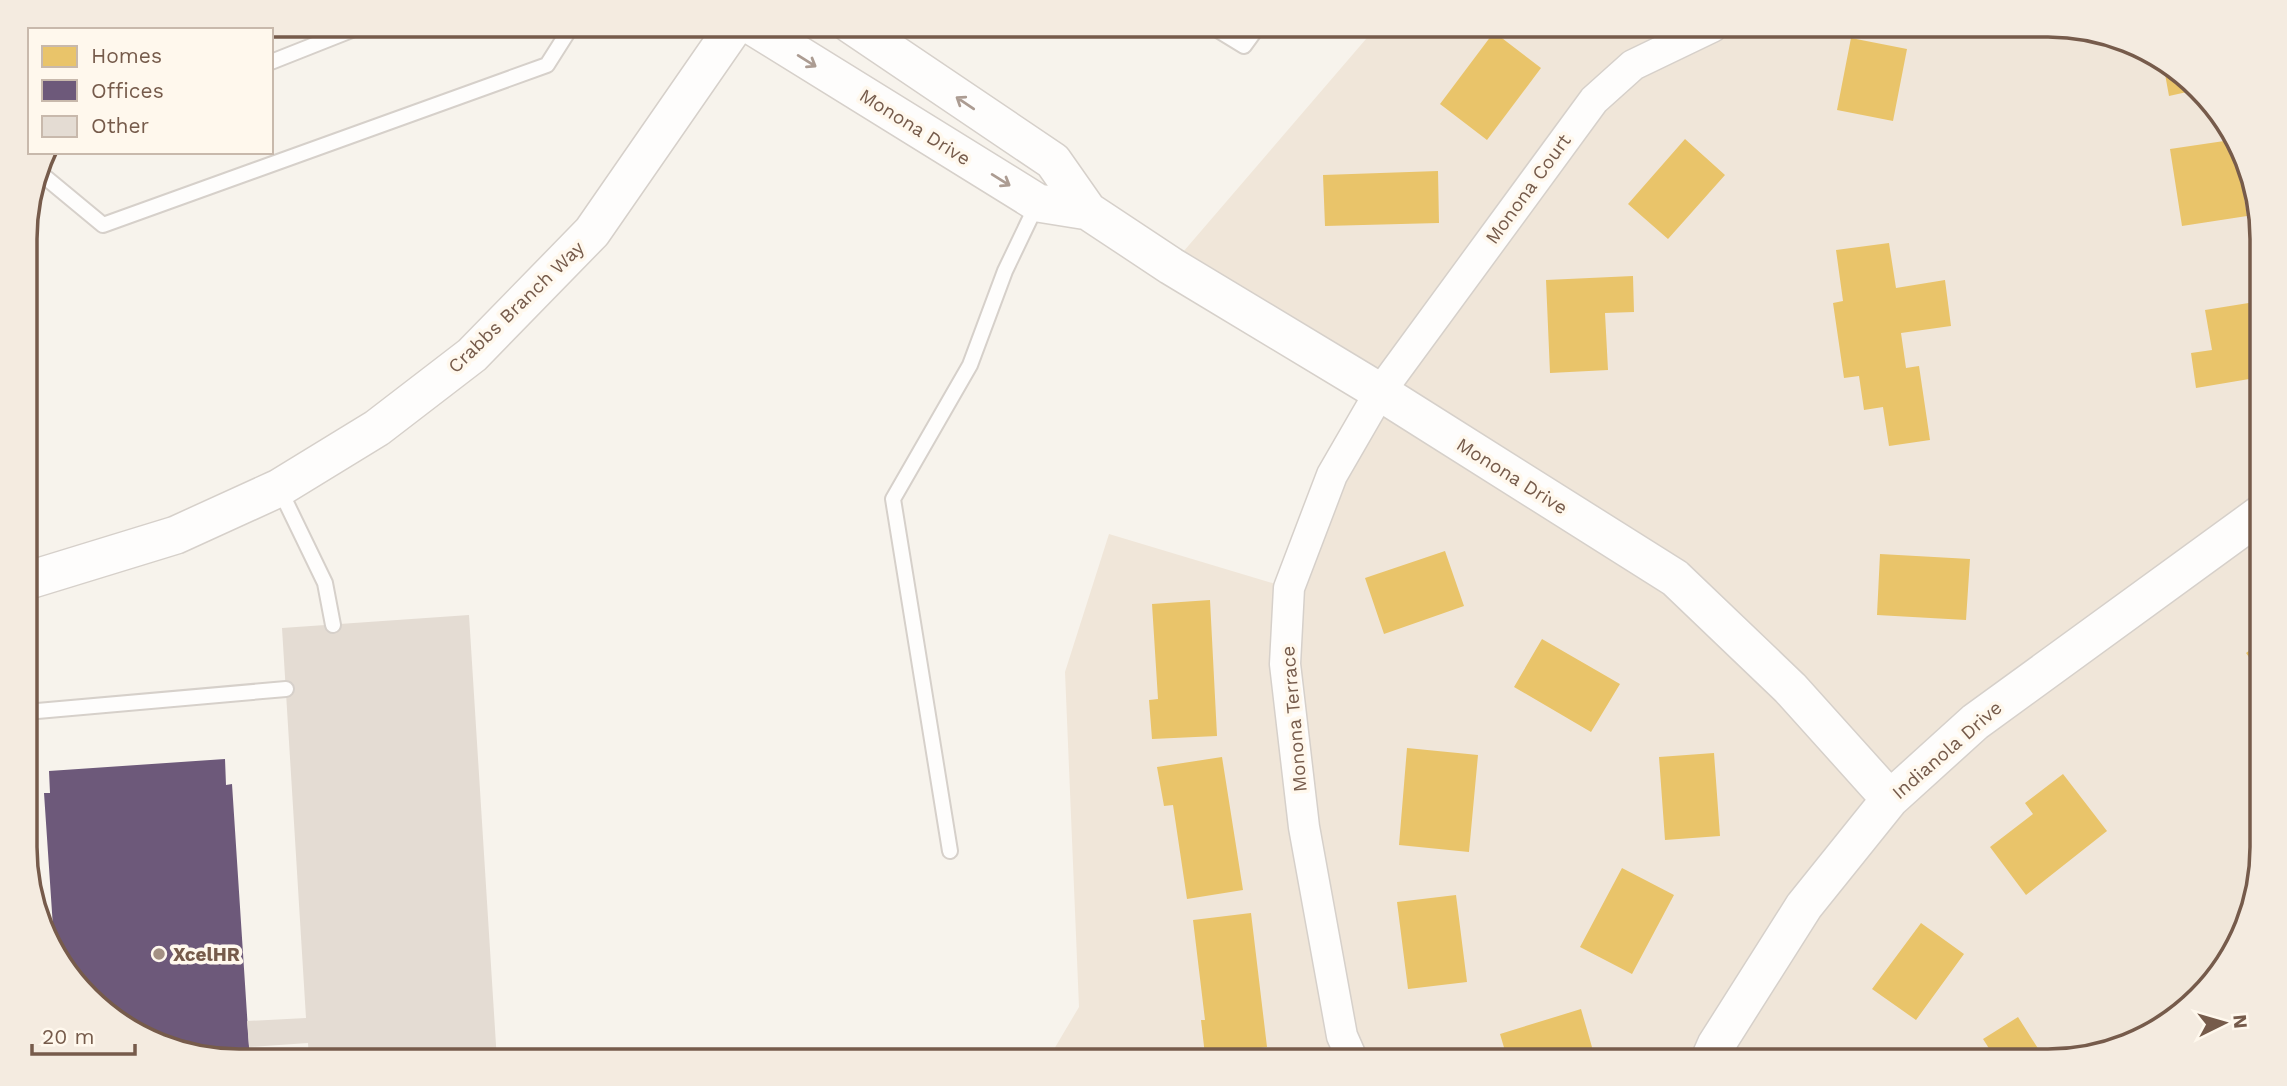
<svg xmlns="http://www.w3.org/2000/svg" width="2287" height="1086" font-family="'Work Sans',sans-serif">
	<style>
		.residential { fill: #f0e6d9 }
		.homes { fill: #e9c46a }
		.offices { fill: #6d597a }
		.building { fill: #e4dcd3 }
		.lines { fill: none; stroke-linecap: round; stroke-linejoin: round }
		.service-casing { stroke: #d6d0ca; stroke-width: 18 }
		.minor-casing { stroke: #d6d0ca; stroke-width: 33 }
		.tertiary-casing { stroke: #d6d0ca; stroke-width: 40 }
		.service { stroke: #fefdfc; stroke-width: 14 }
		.minor { stroke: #fefdfc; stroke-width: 30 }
		.tertiary { stroke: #fefdfc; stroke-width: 37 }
		.oneway { stroke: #ac9c92 }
		.poi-dot { fill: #a39083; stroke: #fff8ed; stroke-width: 2.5 }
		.labels { text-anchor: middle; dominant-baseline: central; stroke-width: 7; stroke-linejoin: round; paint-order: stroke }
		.street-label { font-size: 19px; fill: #765b4b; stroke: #fff8ed }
		.poi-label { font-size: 19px; font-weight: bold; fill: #765b4b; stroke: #fff8ed; text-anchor: start }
		.rim { fill: none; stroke: #765b4b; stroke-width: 3.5 }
	</style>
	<rect width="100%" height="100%" fill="#f7f3ec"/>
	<path class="residential" d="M 1378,25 L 2048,25 L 2142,46 L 2218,109 L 2261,212 L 2262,847 L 2241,941 L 2167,1026 L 2061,1061 L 1047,1061 L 1079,1007 L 1065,672 L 1109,534 L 1289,588 L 1380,392 L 1171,266 Z"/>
	<path class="homes" d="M 1494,32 L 1541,68 L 1487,140 L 1440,104 Z
		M 1851,38 L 1907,49 L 1893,121 L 1837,110 Z
		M 2163,63 L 2196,90 L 2169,96 Z
		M 1685,139 L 1725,175 L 1668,239 L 1628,204 Z
		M 2231,140 L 2238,156 L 2247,216 L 2182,226 L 2170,149 Z
		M 1438,171 L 1439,223 L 1325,226 L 1323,175 Z
		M 1889,243 L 1896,288 L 1945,280 L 1951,326 L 1901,333 L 1906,368 L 1919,366 L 1930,440 L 1889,446 L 1883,407 L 1864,410 L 1859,376 L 1844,378 L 1833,303 L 1843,301 L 1836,250 Z
		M 1633,276 L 1634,312 L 1605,313 L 1608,370 L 1550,373 L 1546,280 Z
		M 2261,301 L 2261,377 L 2196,388 L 2191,353 L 2212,350 L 2205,310 Z
		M 1445,551 L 1464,606 L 1384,634 L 1365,578 Z
		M 1880,554 L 1970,559 L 1966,620 L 1877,615 Z
		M 1210,600 L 1217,736 L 1152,739 L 1149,700 L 1158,699 L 1152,604 Z
		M 1542,639 L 1620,684 L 1591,732 L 1514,687 Z
		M 2262,641 L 2262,675 L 2246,653 Z
		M 1407,748 L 1478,755 L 1469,852 L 1399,845 Z
		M 1714,753 L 1720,836 L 1665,840 L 1659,757 Z
		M 1222,757 L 1243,890 L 1187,899 L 1173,805 L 1164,806 L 1157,767 Z
		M 2063,774 L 2107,831 L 2026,895 L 1990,847 L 2033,814 L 2025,803 Z
		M 1622,868 L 1674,895 L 1632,974 L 1580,947 Z
		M 1456,895 L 1467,982 L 1408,989 L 1397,902 Z
		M 1251,913 L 1267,1047 L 1205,1055 L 1201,1020 L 1205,1020 L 1193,920 Z
		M 1921,923 L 1964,954 L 1916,1020 L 1872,989 Z
		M 1581,1009 L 1596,1061 L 1508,1061 L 1500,1034 Z
		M 2018,1017 L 2046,1061 L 1997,1061 L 1983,1039 Z
		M 1820,1049 L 1860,1060 L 1860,1061 L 1816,1061 Z"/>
	<path class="offices" d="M 225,759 L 226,785 L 232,784 L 250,1061 L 239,1062 L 145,1040 L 69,977 L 54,942 L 44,793 L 50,793 L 49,771 Z"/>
	<path class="building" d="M 239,24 L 281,24 L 281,25 L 268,30 L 219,30 Z
		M 469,615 L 497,1061 L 309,1061 L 308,1043 L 249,1047 L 247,1021 L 306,1018 L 282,628 Z"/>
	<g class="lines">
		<defs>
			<path id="service" d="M 1208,24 L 1244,46 L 1260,24
				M 271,62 L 367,24
				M 39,172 L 103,225 L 547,65 L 573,24
				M 280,490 L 325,583 L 333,625
				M 26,712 L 286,689
				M 950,851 L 893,499 L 970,365 L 1005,271 L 1037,204"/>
			<path id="minor" d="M 1353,1061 L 1342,1036 L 1304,827 L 1285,664 L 1289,588 L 1332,475 L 1380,392 L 1594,100 L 1633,65 L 1712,27"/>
			<path id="tertiary" d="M 749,24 L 1038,203 L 1088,211
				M 850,24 L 1053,161 L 1088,211 L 1171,266 L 1380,392 L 1675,578 L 1790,688 L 1890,799
				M 26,581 L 176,535 L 279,488 L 377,428 L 472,355 L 592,232 L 736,24
				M 1709,1061 L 1716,1045 L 1804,906 L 1890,799 L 1975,722 L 2262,513"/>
		</defs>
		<use href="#service" class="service-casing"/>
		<use href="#minor" class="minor-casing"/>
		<use href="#tertiary" class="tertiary-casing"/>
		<use href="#service" class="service"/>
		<use href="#minor" class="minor"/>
		<use href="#tertiary" class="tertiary"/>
	</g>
	<defs><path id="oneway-shaft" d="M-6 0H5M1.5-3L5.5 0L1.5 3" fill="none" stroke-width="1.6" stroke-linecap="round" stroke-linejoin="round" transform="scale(1.75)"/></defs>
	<g class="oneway">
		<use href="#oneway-shaft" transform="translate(807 61) rotate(32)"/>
		<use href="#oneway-shaft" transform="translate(965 103) rotate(-146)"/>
		<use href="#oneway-shaft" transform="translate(1001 180) rotate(32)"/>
	</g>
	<circle class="poi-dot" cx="159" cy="954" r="7"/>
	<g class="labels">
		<g class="street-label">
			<text transform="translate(915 127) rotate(32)">Monona Drive</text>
			<text transform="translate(1528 189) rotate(-54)">Monona Court</text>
			<text transform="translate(516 307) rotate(-44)">Crabbs Branch Way</text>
			<text transform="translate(1512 476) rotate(32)">Monona Drive</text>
			<text transform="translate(1294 719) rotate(-95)">Monona Terrace</text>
			<text transform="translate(1947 750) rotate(-41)">Indianola Drive</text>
		</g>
		<g class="poi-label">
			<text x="173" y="954">XcelHR</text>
		</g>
	</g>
	<path d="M0 0H2287V1086H0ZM239 37H2048A202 202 0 0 1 2250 239V847A202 202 0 0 1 2048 1049H239A202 202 0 0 1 37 847V239A202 202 0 0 1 239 37Z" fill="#f4ebe0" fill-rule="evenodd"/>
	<path class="rim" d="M239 37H2048A202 202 0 0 1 2250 239V847A202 202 0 0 1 2048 1049H239A202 202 0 0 1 37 847V239A202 202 0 0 1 239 37Z"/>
	<rect x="28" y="28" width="245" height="126" fill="#fff8ed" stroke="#c8b9ac" stroke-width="2"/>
	<rect x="42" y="46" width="35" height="21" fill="#e9c46a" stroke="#c8b9ac" stroke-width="2"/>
	<text x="91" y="63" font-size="21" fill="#765b4b">Homes</text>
	<rect x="42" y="80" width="35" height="21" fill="#6d597a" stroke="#c8b9ac" stroke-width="2"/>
	<text x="91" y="98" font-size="21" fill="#765b4b">Offices</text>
	<rect x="42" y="116" width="35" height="21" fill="#e4dcd3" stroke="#c8b9ac" stroke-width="2"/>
	<text x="91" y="133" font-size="21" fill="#765b4b">Other</text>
	<g transform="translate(2224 1023) rotate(85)" stroke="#fff8ed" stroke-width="5" paint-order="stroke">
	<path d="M0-5L12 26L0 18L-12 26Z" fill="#765b4b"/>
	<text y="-10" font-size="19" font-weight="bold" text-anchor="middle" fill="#765b4b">N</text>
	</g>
	<path d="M32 1044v10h103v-10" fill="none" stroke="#765b4b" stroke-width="3.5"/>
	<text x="42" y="1044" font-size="21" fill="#765b4b" stroke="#fff8ed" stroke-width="5" paint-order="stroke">20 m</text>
</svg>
